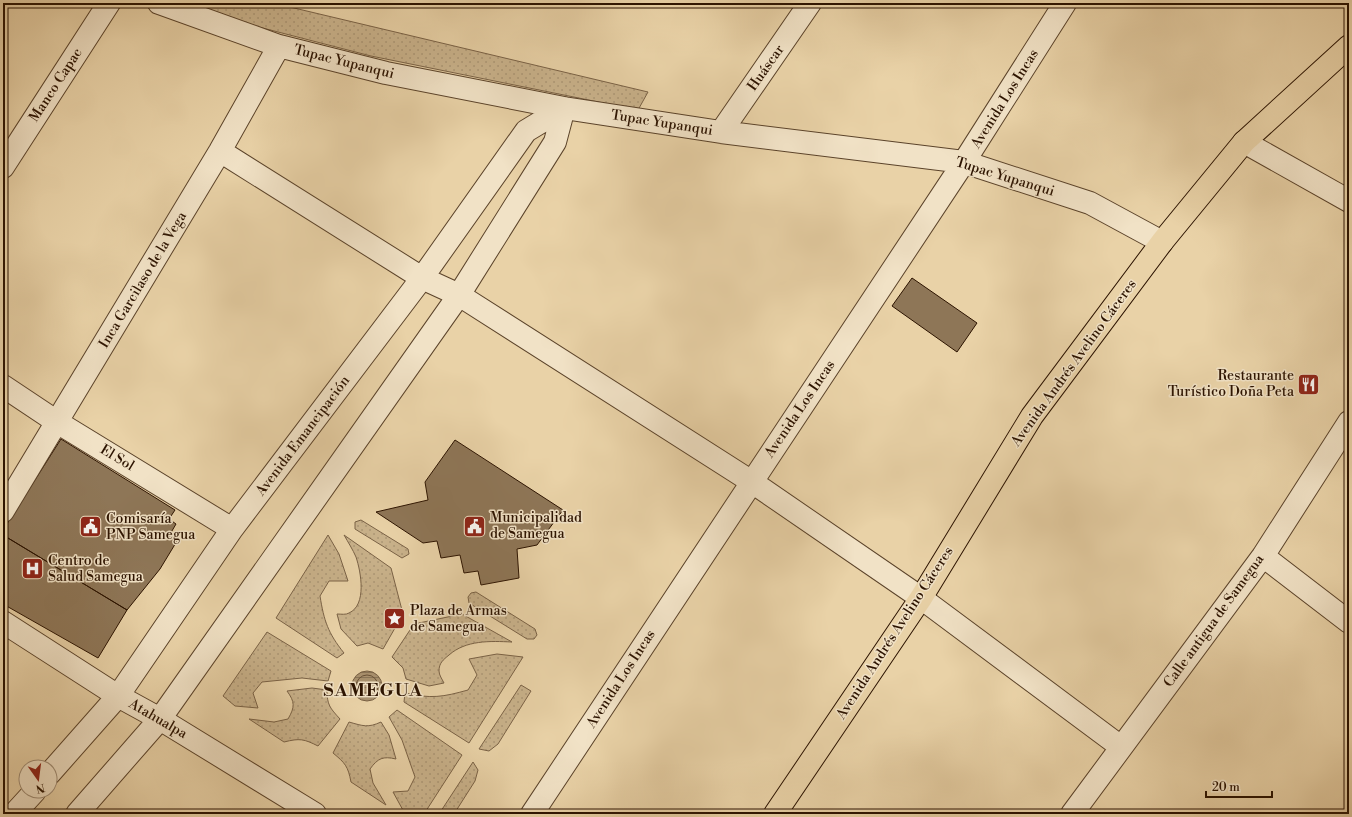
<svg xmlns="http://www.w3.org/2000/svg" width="1352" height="817" font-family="'Libre Bodoni',serif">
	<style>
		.grass { fill: url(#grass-dots); stroke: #7a6246 }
		.water { fill: url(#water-rules); stroke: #775f42 }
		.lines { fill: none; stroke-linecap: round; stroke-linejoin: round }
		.shore { stroke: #6a5237; stroke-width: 1 }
		.building { fill: #8e7657; stroke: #2c1300 }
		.minor-casing { stroke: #5b432a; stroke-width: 24 }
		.trunk-casing { stroke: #2c1300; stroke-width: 24 }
		.minor { stroke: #f1e2c6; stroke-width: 22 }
		.trunk { stroke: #e9d2a7; stroke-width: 22 }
		.labels { text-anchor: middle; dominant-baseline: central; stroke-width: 3; stroke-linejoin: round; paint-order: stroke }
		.street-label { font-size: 14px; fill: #2c1300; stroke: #f1e2c6 }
		.poi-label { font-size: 14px; fill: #2c1300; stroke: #f1e2c6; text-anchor: start }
		.district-label { font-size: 18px; font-weight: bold; letter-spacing: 1px; fill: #2c1300; stroke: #f1e2c6 }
	</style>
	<defs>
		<pattern id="grass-dots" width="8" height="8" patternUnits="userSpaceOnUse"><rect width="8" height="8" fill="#c9b28b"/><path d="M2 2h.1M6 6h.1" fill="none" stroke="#ad9876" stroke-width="1.8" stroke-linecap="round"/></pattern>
		<pattern id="water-rules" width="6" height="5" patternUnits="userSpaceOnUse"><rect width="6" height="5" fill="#a9916e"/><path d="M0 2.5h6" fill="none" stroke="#8a7558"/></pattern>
	</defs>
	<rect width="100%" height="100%" fill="#e9d2a7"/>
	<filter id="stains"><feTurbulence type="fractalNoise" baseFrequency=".005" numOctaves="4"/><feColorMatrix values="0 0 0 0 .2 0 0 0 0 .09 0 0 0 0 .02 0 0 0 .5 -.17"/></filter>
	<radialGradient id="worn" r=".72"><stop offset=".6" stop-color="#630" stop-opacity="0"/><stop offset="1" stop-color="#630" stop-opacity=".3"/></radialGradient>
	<path class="grass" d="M 193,3 L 273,3 L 648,92 L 638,110 L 371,56 L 251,25 Z
		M 361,520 L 408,549 L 409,554 L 402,558 L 355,529 L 355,522 Z
		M 328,535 L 339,554 L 348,581 L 329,581 L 320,596 C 324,621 328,633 344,653 L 337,658 L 276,618 Z
		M 344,535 L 391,568 L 403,614 L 383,649 L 368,643 L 357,646 L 341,629 L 337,614 C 341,614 346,615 349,613 C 367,605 361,572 356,557 C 353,550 348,542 344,535 Z
		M 476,592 L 535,629 L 537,635 L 534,639 L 527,639 L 469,603 L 468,597 L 471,593 Z
		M 462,614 L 512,642 C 490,641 466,640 449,655 C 443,660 439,663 439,671 C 439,675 442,679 444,683 L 429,686 L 406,679 L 403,668 L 392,657 L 414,624 Z
		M 267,632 L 331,671 L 328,681 L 302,678 L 262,682 L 253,693 L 258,708 L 235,706 L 223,696 Z
		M 497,654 L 523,657 L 469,743 L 404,702 L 405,693 C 431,699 443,697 468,690 L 477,675 L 469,659 Z
		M 521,685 L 531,691 L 498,744 L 489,751 L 479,749 Z
		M 312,688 L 327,690 C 327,705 330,708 340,719 L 318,746 C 304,739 300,738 284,742 L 249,719 L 274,722 L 288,719 C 295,707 295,702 287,691 Z
		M 397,710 L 462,755 L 424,814 L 408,814 L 404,812 L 393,792 L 408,791 L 415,777 L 402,740 L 389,717 Z
		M 349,722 C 363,726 368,728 381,722 L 389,735 L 396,759 C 383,756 378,758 370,769 L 373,783 L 386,805 L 351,782 C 348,766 345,763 333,753 Z
		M 473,762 L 478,770 L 475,781 L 454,814 L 439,814 Z"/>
	<path class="water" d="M352 686a15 15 0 1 1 30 0a15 15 0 1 1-30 0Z"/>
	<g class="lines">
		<path class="shore" d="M356 686a11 11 0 1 1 22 0a11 11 0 1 1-22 0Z"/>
	</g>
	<path class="building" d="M 912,278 L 977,323 L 957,352 L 892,306 Z
		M 61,439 L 175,510 L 169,519 L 176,524 L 169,536 L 177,541 L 160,569 L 127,610 L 3,535 L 3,530 Z
		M 455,440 L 563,510 L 537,545 L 517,549 L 519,578 L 481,585 L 478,571 L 464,573 L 460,555 L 441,558 L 437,541 L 423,543 L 376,512 L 428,500 L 425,482 Z
		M 3,535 L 127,610 L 98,658 L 3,604 Z"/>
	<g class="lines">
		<defs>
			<path id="minor" d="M 159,3 L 279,46 L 386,73 L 564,108 L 721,132 L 964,162 L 1090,203 L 1162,242
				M 721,132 L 810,3
				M 1244,142 L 1349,201
				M 220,151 L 422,278 L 459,295 L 752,482 L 921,598 L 1121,747
				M 3,167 L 109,3
				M 3,386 L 57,422 L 232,529
				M 3,511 L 220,151 L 279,46
				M 1263,556 L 1349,622
				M 3,622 L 118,696 L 160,719 L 315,814
				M 50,773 L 118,696 L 232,529 L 422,278 L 526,131 L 564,108
				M 14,814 L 35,791
				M 77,814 L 160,719 L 459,295 L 555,142 L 564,108
				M 532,814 L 964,162 L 1065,3
				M 1072,814 L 1263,556 L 1349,422"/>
			<path id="trunk" d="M 775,814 L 921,598 L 1032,416 L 1162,242 L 1244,142 L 1349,46"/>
		</defs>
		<use href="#minor" class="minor-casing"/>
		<use href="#trunk" class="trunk-casing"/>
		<use href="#minor" class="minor"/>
		<use href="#trunk" class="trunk"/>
	</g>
	<defs>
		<symbol id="restaurant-square" viewBox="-11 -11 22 22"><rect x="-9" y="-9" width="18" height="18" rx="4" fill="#8f2418" stroke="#f1e2c6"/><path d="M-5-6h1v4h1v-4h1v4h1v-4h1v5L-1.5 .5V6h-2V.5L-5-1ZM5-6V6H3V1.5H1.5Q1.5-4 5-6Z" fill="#fff"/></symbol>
		<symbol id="civic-square" viewBox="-11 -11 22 22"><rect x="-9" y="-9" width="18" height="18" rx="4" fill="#8f2418" stroke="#f1e2c6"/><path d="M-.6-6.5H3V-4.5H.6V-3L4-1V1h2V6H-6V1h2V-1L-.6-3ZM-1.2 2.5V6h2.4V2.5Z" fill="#fff"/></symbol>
		<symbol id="hospital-square" viewBox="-11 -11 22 22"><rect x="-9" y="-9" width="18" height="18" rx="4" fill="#8f2418" stroke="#f1e2c6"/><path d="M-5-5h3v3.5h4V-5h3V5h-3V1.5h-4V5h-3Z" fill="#fff"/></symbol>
		<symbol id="sight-square" viewBox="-11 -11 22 22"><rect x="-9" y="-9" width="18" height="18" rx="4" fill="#8f2418" stroke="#f1e2c6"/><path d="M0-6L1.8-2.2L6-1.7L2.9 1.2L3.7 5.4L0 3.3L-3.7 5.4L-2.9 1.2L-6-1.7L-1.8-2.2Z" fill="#fff"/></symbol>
	</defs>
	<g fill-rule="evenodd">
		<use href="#restaurant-square" x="1296" y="372" width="25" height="25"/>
		<use href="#civic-square" x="462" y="514" width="25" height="25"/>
		<use href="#civic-square" x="78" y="514" width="25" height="25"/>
		<use href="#hospital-square" x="20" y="556" width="25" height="25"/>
		<use href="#sight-square" x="382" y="606" width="25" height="25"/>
	</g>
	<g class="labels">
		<g class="street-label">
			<text transform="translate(344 62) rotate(14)">Tupac Yupanqui</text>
			<text transform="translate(766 68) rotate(-55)">Huáscar</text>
			<text transform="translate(56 85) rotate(-57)">Manco Capac</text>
			<text transform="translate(1005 99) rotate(-58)">Avenida Los Incas</text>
			<text transform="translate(662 123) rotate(9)">Tupac Yupanqui</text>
			<text transform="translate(1005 177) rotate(17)">Tupac Yupanqui</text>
			<text transform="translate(143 280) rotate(-59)">Inca Garcilaso de la Vega</text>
			<text transform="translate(1074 363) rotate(-54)">Avenida Andrés Avelino Cáceres</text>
			<text transform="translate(800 409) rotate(-56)">Avenida Los Incas</text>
			<text transform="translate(303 436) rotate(-53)">Avenida Emancipación</text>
			<text transform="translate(117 458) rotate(31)">El Sol</text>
			<text transform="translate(1214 621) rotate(-54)">Calle antigua de Samegua</text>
			<text transform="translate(895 633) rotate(-57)">Avenida Andrés Avelino Cáceres</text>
			<text transform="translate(621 679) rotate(-57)">Avenida Los Incas</text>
			<text transform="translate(158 719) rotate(30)">Atahualpa</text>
		</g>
		<g class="poi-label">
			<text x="1294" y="376" text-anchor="end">Restaurante<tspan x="1294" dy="16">Turístico Doña Peta</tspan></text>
			<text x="490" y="518">Municipalidad<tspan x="490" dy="16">de Samegua</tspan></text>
			<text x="106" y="519">Comisaría<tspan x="106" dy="16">PNP Samegua</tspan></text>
			<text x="48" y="561">Centro de<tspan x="48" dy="16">Salud Samegua</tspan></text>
			<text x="410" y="611">Plaza de Armas<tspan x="410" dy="16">de Samegua</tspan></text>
		</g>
		<g class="district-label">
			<text x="373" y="690">SAMEGUA</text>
		</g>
	</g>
	<rect width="1352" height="817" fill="none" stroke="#e9d2a7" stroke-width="16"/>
	<rect x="4" y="4" width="1344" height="809" fill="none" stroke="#2c1300" stroke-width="2"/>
	<rect x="8" y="8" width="1336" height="801" fill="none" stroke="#2c1300"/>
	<g transform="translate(38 779) rotate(166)"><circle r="19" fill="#f1e2c6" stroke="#a28f77"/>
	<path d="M0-3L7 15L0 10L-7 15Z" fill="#8f2418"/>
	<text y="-6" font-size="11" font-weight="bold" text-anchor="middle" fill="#2c1300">N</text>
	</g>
	<path d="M1206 791v6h66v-6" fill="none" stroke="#2c1300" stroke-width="2"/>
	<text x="1212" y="791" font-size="12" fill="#2c1300" stroke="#f1e2c6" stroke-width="3" paint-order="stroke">20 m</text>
	<rect width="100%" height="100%" filter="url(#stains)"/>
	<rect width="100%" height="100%" fill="url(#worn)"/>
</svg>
